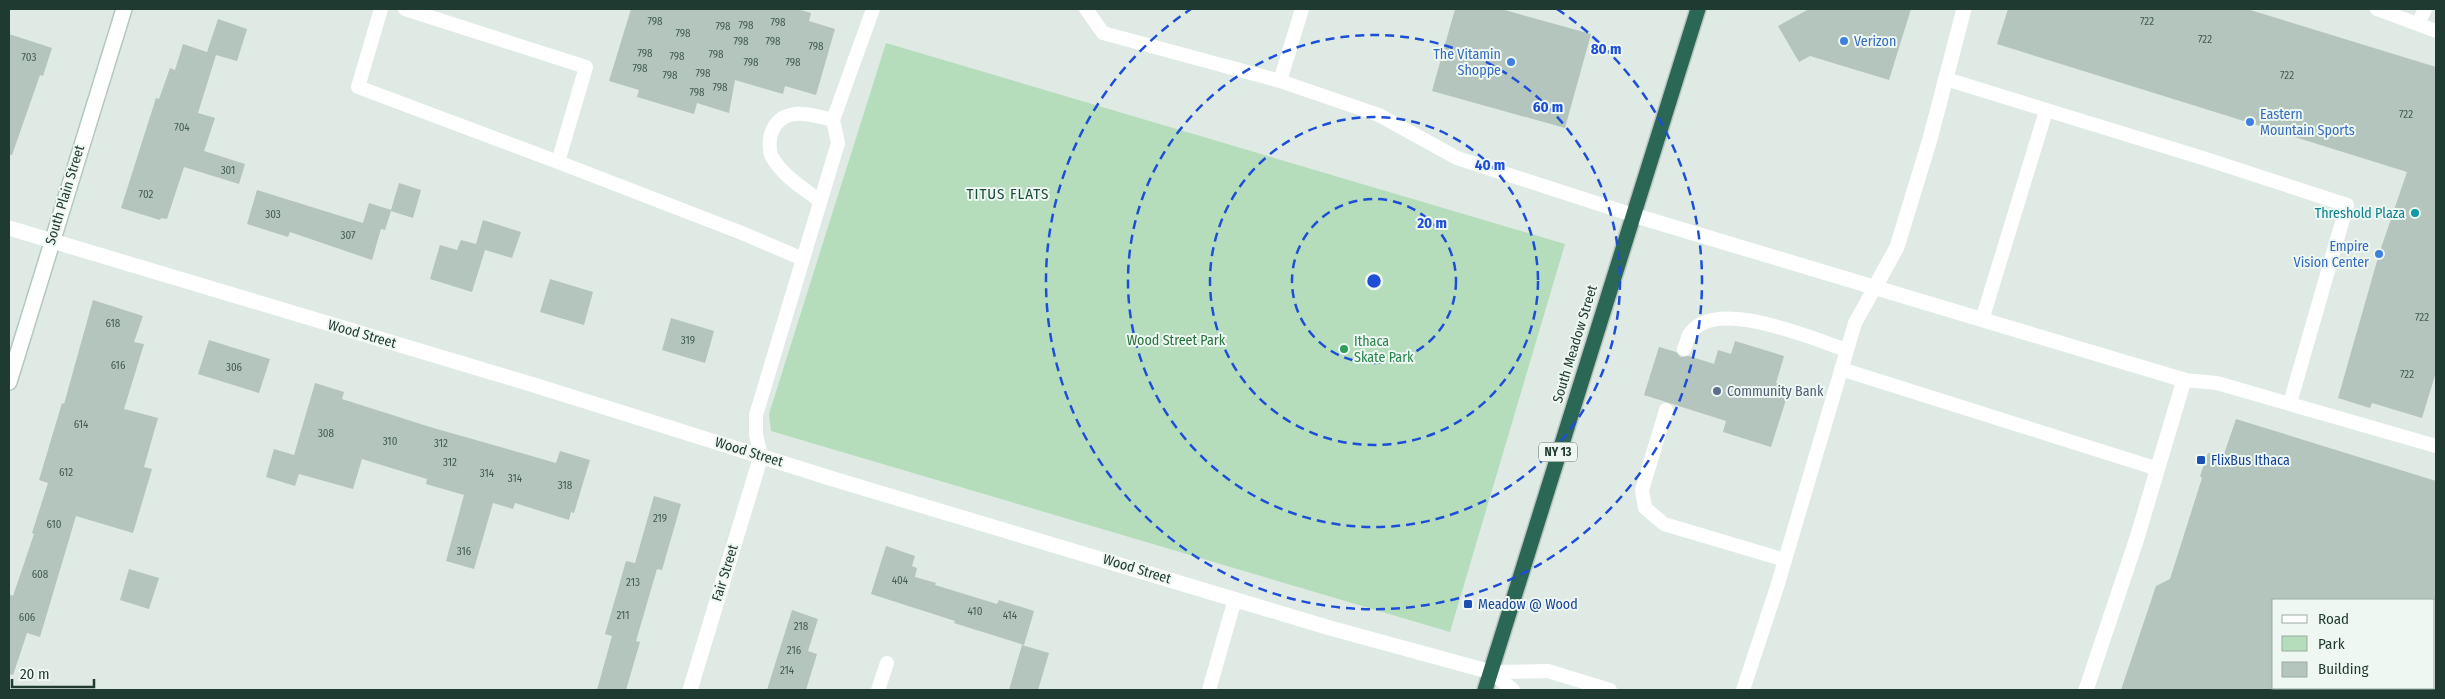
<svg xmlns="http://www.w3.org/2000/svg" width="2445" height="699" font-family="'Fira Sans Condensed',sans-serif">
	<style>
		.green { fill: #b5ddbc }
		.building { fill: #b3c5bc }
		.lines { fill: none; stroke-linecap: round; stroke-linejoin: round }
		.secondary-casing { stroke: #b1cabe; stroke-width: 18 }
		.highway-casing { stroke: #bcc4c1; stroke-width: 18 }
		.lane { stroke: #fff; stroke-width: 14 }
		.street { stroke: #fff; stroke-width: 15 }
		.secondary { stroke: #fff; stroke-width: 15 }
		.highway { stroke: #2a6754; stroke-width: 15 }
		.ring { fill: none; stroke: #1d4ed8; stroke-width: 2.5; stroke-dasharray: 9 6 }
		.shop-dot { fill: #3f7fe0; stroke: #eef7f2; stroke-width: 2 }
		.culture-dot { fill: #0f9aa8; stroke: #eef7f2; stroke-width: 2 }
		.leisure-dot { fill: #2e9e5b; stroke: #eef7f2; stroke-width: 2 }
		.service-dot { fill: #5c6f8a; stroke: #eef7f2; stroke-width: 2 }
		.transit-dot { fill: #1a4fb4; stroke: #eef7f2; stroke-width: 2 }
		.labels { text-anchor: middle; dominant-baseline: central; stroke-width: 4; stroke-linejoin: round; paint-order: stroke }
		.number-label { font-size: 11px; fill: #445d53 }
		.shield { fill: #eef7f2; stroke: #5d736a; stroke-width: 1 }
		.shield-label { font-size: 12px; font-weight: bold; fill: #1f3a30 }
		.shop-label { font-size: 14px; fill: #366cbe; stroke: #eef7f2; text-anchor: start }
		.street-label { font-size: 14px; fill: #1f3a30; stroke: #eef7f2 }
		.culture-label { font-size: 14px; fill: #0d838f; stroke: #eef7f2; text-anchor: end }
		.park-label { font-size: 14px; fill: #28723c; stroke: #eef7f2 }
		.leisure-label { font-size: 14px; fill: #27864d; stroke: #eef7f2; text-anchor: start }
		.service-label { font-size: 14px; fill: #4e5e75; stroke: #eef7f2; text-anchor: start }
		.transit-label { font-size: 14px; fill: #164399; stroke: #eef7f2; text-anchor: start }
		.neighbourhood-label { font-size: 15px; letter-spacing: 1px; fill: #1b4d3b; stroke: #eef7f2 }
		.centre { fill: #1d4ed8; stroke: #eef7f2; stroke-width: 2.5 }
		.ring-label { font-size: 15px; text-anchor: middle; font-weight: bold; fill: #1d4ed8; stroke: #eef7f2; stroke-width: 4; stroke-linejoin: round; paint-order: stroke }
	</style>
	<rect width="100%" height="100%" fill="#deeae3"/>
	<path class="green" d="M 886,43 L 1565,244 L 1450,632 L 771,431 L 769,414 Z"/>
	<path class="building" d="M 631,9 L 797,9 L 811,13 L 809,21 L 835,29 L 816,95 L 785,86 L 783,94 L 735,80 L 729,113 L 697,103 L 694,114 L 637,97 L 639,90 L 609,81 Z
		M 1455,9 L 1501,9 L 1591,34 L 1565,128 L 1432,91 Z
		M 1809,9 L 1911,9 L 1889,80 L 1810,56 L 1799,62 L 1778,26 Z
		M 2008,9 L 2247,9 L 2436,67 L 2436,372 L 2422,418 L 2372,403 L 2370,408 L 2338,398 L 2379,254 L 2407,172 L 1997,44 Z
		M 218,19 L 247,29 L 237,61 L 216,55 L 198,113 L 215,118 L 204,151 L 245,164 L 239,184 L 184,167 L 167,219 L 161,218 L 160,220 L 121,208 L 156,98 L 159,99 L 170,68 L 175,70 L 183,44 L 207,52 Z
		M 9,34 L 52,48 L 43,76 L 40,75 L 12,155 L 9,155 Z
		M 399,183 L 421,190 L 413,218 L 391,211 L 385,230 L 381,229 L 372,260 L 290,232 L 288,237 L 247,224 L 257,190 L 363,223 L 369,203 L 391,210 Z
		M 483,220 L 521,232 L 512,258 L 485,250 L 472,292 L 430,279 L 440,245 L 457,250 L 461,240 L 476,244 Z
		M 550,279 L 593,292 L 584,325 L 540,312 Z
		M 93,300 L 143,316 L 134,342 L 144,344 L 124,409 L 158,418 L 144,467 L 152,469 L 133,533 L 76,516 L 40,637 L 27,633 L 13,675 L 9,674 L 9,594 L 13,596 L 34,534 L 32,533 L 48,483 L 39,480 L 62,403 L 64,404 Z
		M 671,318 L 714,331 L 705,363 L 662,350 Z
		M 209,340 L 270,359 L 259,393 L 198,374 Z
		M 1735,341 L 1784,356 L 1776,383 L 1790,387 L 1771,447 L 1723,432 L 1726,421 L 1644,395 L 1659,347 L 1676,352 L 1681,357 L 1689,356 L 1714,364 L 1718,350 L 1731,354 Z
		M 315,383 L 344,392 L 342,399 L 430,427 L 556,463 L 560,451 L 590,460 L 574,513 L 571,512 L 569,520 L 515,503 L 513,509 L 493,503 L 474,569 L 446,561 L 464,495 L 426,484 L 427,479 L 362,459 L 353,489 L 299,474 L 295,486 L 266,477 L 274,449 L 294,455 Z
		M 2236,419 L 2436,481 L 2436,600 L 2274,600 L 2274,690 L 2121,690 L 2156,586 L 2170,579 L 2202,478 L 2200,476 L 2208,453 L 2223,457 Z
		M 654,496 L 681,504 L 662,570 L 657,569 L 636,641 L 640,642 L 626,690 L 597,690 L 612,636 L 605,634 L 626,561 L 635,563 Z
		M 886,546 L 915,556 L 912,566 L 917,568 L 915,577 L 936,583 L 935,585 L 997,604 L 999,600 L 1034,611 L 1024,645 L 954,623 L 955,621 L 871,594 Z
		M 129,569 L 159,578 L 149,609 L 120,600 Z
		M 792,610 L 818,619 L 808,651 L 817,654 L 806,690 L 767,690 Z
		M 1022,645 L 1049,653 L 1038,690 L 1009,690 Z"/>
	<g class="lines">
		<defs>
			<path id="secondary" d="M 9,382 L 124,9"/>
			<path id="highway" d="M 1485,690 L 1698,9"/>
		</defs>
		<use href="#secondary" class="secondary-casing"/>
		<use href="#highway" class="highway-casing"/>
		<path class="lane" d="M 381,9 L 358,87 L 558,162
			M 405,9 L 586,67 L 558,162 L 742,233 L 803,259
			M 1086,9 L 1103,33 L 1280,81 L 1379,115 L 1457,158 L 1633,215
			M 2377,9 L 2436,31
			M 2418,24 L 2425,9
			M 1946,79 L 2206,159 L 2347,205 L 2290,403
			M 1280,81 L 1302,9
			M 833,120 L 873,9
			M 1982,320 L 2046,111
			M 1684,349 C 1686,345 1687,339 1689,335 C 1714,295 1812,339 1847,350
			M 1841,369 L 2158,469
			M 2184,380 L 2217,383 L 2436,446
			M 1666,410 L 1642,490 L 1645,508 L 1664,524 L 1785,560
			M 761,456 L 756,435 L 756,415 L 838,143 L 833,120 C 809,114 781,105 771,134 C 769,140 769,152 772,157 C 783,176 803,188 820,201
			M 1491,672 L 1548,671 L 1610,690
			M 1491,672 L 1513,690
			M 878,690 L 887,663
			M 1209,690 L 1235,599
			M 1743,690 L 1777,587 L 1855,323 L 1875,287"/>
		<path class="street" d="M 1633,215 L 2184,380 L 2137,538 L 2086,690
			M 9,228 L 534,385 L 830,478 L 1330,628 L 1491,672
			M 1875,287 L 1897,247 L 1930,139 L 1964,9
			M 690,690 L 761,456"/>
		<use href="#secondary" class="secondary"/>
		<use href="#highway" class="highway"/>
	</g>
	<g class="ring">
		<circle cx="1374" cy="281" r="82"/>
		<circle cx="1374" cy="281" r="164"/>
		<circle cx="1374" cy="281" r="246"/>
		<path d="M1557 9A328 328 0 1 1 1191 9"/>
	</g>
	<g class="shop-dot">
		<circle cx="1844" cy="41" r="5"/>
		<circle cx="1511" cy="62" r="5"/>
		<circle cx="2250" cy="122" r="5"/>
		<circle cx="2379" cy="254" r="5"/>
	</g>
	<circle class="culture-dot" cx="2415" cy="213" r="5"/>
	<circle class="leisure-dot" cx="1344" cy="349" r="5"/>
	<circle class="service-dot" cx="1717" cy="391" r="5"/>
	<g class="transit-dot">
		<rect x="2196" y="455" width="10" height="10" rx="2.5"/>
		<rect x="1463" y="599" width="10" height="10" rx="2.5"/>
	</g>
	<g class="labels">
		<g class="number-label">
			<text x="655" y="21">798</text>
			<text x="2147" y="21">722</text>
			<text x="778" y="22">798</text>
			<text x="746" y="25">798</text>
			<text x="723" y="26">798</text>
			<text x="683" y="33">798</text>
			<text x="2205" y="39">722</text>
			<text x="741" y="41">798</text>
			<text x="773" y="41">798</text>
			<text x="816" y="46">798</text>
			<text x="645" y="53">798</text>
			<text x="716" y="54">798</text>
			<text x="677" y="56">798</text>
			<text x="29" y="57">703</text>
			<text x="751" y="62">798</text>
			<text x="793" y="62">798</text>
			<text x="640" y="68">798</text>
			<text x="703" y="73">798</text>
			<text x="670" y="75">798</text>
			<text x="2287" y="75">722</text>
			<text x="720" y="87">798</text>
			<text x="697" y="92">798</text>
			<text x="2406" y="114">722</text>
			<text x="182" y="127">704</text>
			<text x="228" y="170">301</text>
			<text x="146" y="194">702</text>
			<text x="273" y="214">303</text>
			<text x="348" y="235">307</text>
			<text x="2422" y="317">722</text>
			<text x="113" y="323">618</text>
			<text x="688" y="340">319</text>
			<text x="118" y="365">616</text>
			<text x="234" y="367">306</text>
			<text x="2407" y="374">722</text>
			<text x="81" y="424">614</text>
			<text x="326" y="433">308</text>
			<text x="390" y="441">310</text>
			<text x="441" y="443">312</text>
			<text x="450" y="462">312</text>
			<text x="66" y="472">612</text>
			<text x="487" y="473">314</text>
			<text x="515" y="478">314</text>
			<text x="565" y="485">318</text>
			<text x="660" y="518">219</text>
			<text x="54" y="524">610</text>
			<text x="464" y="551">316</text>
			<text x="40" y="574">608</text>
			<text x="900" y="580">404</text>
			<text x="633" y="582">213</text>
			<text x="975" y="611">410</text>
			<text x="623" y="615">211</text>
			<text x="1010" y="615">414</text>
			<text x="27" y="617">606</text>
			<text x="801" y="626">218</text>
			<text x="794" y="650">216</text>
			<text x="787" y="670">214</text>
		</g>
		<rect class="shield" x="1539" y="442.5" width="38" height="19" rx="4"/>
		<g class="shield-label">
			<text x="1558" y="452">NY 13</text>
		</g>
		<g class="shop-label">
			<text x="1854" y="41">Verizon</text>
			<text x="1501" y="54" text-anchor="end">The Vitamin<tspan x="1501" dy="16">Shoppe</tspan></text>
			<text x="2260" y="114">Eastern<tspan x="2260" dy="16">Mountain Sports</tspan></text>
			<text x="2369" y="246" text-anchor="end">Empire<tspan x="2369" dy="16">Vision Center</tspan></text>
		</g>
		<g class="street-label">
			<text transform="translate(65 195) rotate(-73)">South Plain Street</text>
			<text transform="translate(362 334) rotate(16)">Wood Street</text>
			<text transform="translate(1575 344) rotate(-73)">South Meadow Street</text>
			<text transform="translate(749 452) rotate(17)">Wood Street</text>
			<text transform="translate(1137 569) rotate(17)">Wood Street</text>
			<text transform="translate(725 573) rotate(-73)">Fair Street</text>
		</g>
		<g class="culture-label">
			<text x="2405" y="213">Threshold Plaza</text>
		</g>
		<g class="park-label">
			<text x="1176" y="340">Wood Street Park</text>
		</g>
		<g class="leisure-label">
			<text x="1354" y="341">Ithaca<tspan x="1354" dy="16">Skate Park</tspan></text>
		</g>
		<g class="service-label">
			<text x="1727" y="391">Community Bank</text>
		</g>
		<g class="transit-label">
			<text x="2211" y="460">FlixBus Ithaca</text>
			<text x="1478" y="604">Meadow @ Wood</text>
		</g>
		<g class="neighbourhood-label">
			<text x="1008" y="194">TITUS FLATS</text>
		</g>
	</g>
	<circle cx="1374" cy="281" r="8" class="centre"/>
	<g class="ring-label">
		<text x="1606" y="54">80 m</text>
		<text x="1548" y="112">60 m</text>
		<text x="1490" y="170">40 m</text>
		<text x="1432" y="228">20 m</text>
	</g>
	<rect width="2445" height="699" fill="none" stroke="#1f3a30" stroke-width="20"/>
	<rect x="2272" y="599" width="162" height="90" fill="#eef7f2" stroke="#9baba4"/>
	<rect x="2282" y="615" width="25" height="8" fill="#ffffff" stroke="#9baba4"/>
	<text x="2318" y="624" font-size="15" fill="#1f3a30">Road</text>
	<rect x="2282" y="636" width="25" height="15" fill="#b5ddbc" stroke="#9baba4"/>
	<text x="2318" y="649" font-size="15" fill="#1f3a30">Park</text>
	<rect x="2282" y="662" width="25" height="15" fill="#b3c5bc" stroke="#9baba4"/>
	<text x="2318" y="674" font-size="15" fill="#1f3a30">Building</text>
	<path d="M12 679v8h82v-8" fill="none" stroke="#1f3a30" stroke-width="2.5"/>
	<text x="20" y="679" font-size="15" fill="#1f3a30" stroke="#eef7f2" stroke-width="4" paint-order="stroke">20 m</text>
</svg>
